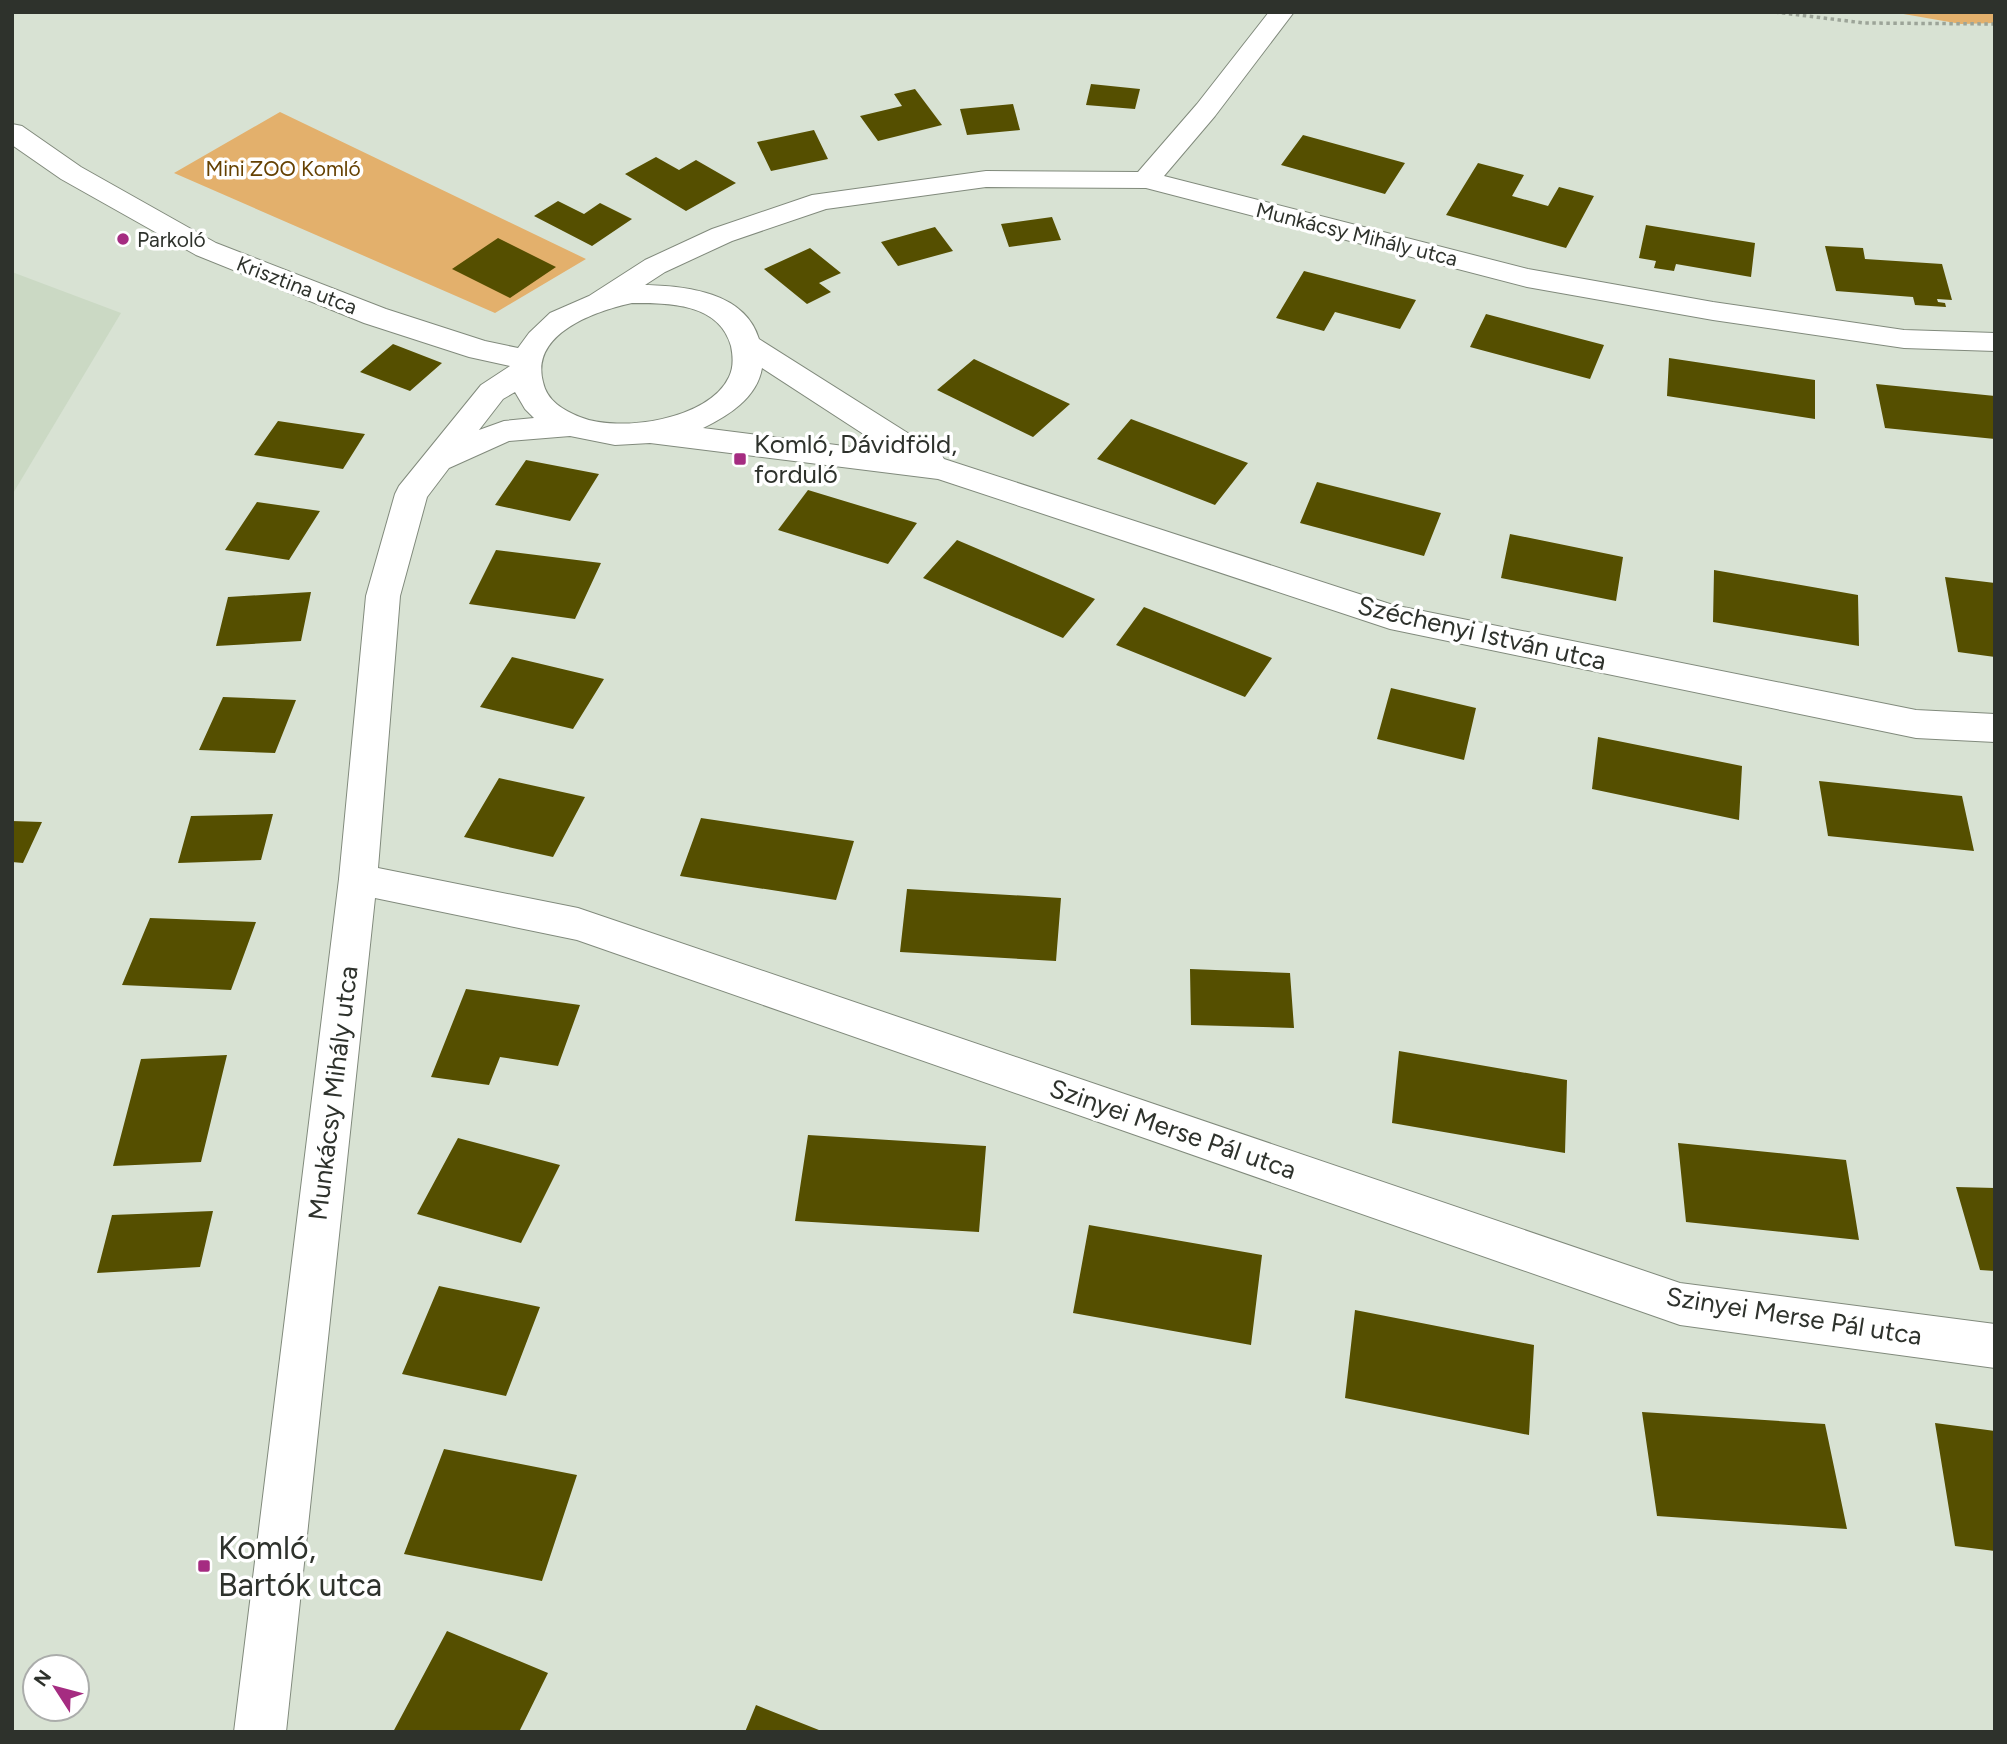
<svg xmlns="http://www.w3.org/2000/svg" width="2007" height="1744" font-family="Figtree,sans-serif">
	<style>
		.built { fill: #cbd9c4 }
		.green { fill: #e3b06c }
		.building { fill: #554f00 }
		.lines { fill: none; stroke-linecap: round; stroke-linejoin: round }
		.street-casing { stroke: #818a7c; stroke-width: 2 }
		.path { stroke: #9ca498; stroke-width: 3.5; stroke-dasharray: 3.5 3.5; stroke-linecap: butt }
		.street { fill: #fff; fill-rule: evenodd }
		.poi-dot { fill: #a52c81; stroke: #fff; stroke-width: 2.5 }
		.labels { text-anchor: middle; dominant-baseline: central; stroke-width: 7; stroke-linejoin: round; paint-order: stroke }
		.far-park-label { font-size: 21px; fill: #654102; stroke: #fff }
		.far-street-label { font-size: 21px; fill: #2e322c; stroke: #fff }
		.far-poi-label { font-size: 21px; fill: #2e322c; stroke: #fff; text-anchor: start }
		.poi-label { font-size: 26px; fill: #2e322c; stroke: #fff; text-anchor: start }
		.street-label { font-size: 26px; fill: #2e322c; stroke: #fff }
		.near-poi-label { font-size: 32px; fill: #2e322c; stroke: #fff; text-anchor: start }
	</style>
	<rect width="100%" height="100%" fill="#d8e2d3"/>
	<path class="built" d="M 12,272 L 121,313 L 12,495 Z"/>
	<path class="green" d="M 1892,12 L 1995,12 L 1995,23 L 1961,24 Z
		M 280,112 L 586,259 L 495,313 L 174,173 Z"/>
	<path class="building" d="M 1091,84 L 1140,89 L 1135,109 L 1086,105 Z
		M 915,89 L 942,125 L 878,141 L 860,116 L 902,106 L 894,94 Z
		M 1013,104 L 1020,130 L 967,135 L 960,109 Z
		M 814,130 L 828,159 L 771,171 L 757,142 Z
		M 1303,135 L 1405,163 L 1385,194 L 1281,165 Z
		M 656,157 L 679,170 L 696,160 L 736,183 L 686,211 L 625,174 Z
		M 1478,163 L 1524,175 L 1512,196 L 1548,206 L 1559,187 L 1594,196 L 1566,248 L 1446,215 Z
		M 558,201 L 584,214 L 600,203 L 632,219 L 592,246 L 534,216 Z
		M 1052,217 L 1061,240 L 1009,247 L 1001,224 Z
		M 1646,225 L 1755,243 L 1751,277 L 1676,264 L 1674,271 L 1654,268 L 1656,261 L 1639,258 Z
		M 935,227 L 953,251 L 898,266 L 881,242 Z
		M 498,238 L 556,267 L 510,298 L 452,269 Z
		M 1825,246 L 1863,248 L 1865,259 L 1942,264 L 1952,300 L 1937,299 L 1938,302 L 1945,303 L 1946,307 L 1915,305 L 1913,297 L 1836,291 Z
		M 810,248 L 841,273 L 819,283 L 831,292 L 807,304 L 764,269 Z
		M 1304,271 L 1416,300 L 1400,329 L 1335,312 L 1324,331 L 1276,318 Z
		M 1486,314 L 1604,345 L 1590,379 L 1470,347 Z
		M 393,344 L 442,363 L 410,391 L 360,372 Z
		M 1669,358 L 1815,380 L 1815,419 L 1667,396 Z
		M 974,359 L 1070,404 L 1033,437 L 937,390 Z
		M 1876,384 L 1995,396 L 1995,439 L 1885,428 Z
		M 1131,419 L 1248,463 L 1215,505 L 1097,459 Z
		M 278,421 L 365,434 L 343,469 L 254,455 Z
		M 526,460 L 599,474 L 570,521 L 495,505 Z
		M 1317,482 L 1441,513 L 1424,556 L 1300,523 Z
		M 808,490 L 917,523 L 888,564 L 778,530 Z
		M 257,502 L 320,511 L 289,560 L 225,550 Z
		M 1510,534 L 1623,557 L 1616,601 L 1501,578 Z
		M 957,540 L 1095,599 L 1063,638 L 923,578 Z
		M 496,550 L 601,563 L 575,619 L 469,604 Z
		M 1714,570 L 1858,595 L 1859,646 L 1713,622 Z
		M 1945,577 L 1995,583 L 1995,657 L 1958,652 Z
		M 311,592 L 301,641 L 216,646 L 228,597 Z
		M 1144,607 L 1272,658 L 1245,697 L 1116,645 Z
		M 512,657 L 604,679 L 573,729 L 480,707 Z
		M 1391,688 L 1476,708 L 1464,760 L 1377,739 Z
		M 223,697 L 296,700 L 275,753 L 199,750 Z
		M 1598,737 L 1742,766 L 1739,820 L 1592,789 Z
		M 499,778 L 585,797 L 553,857 L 464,837 Z
		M 1819,781 L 1962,796 L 1974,851 L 1828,836 Z
		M 273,814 L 261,860 L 178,863 L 191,816 Z
		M 701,818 L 854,841 L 836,900 L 680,876 Z
		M 12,821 L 42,822 L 23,863 L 12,862 Z
		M 907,889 L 1061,898 L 1056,961 L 900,952 Z
		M 150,918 L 256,922 L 231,990 L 122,985 Z
		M 1190,969 L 1290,973 L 1294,1028 L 1191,1025 Z
		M 466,989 L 580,1005 L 558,1066 L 500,1057 L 489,1085 L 431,1077 Z
		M 1399,1051 L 1567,1080 L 1565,1153 L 1392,1123 Z
		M 227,1055 L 201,1162 L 113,1166 L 141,1059 Z
		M 808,1135 L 986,1146 L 979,1232 L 795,1221 Z
		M 458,1138 L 560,1165 L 521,1243 L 417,1214 Z
		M 1678,1143 L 1846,1160 L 1859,1240 L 1686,1222 Z
		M 1956,1187 L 1995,1188 L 1995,1271 L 1980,1270 Z
		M 213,1211 L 200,1267 L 97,1273 L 112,1215 Z
		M 1089,1225 L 1262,1255 L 1251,1345 L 1073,1313 Z
		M 439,1286 L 540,1307 L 506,1396 L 402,1374 Z
		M 1355,1310 L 1534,1345 L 1529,1435 L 1345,1398 Z
		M 1642,1412 L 1825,1424 L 1847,1529 L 1657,1516 Z
		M 1935,1423 L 1995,1431 L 1995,1551 L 1955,1546 Z
		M 444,1449 L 577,1475 L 542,1581 L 404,1554 Z
		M 447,1631 L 548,1673 L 519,1732 L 393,1732 Z
		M 756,1705 L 824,1732 L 745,1732 Z"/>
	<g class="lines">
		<defs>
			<path id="street" d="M 1269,12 L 1294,12 L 1215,116 L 1164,176 L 1528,269 L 1713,302 L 1904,330 L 1995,333 L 1995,351 L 1904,348 L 1713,320 L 1527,287 L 1146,188 L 986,187 L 826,209 L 732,241 L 665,272 L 645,285 C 686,286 745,292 759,339 L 941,454 L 944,459 L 1393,605 L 1916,710 L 1995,714 L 1995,742 L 1916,738 L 1390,629 L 938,479 L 650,443 L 615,445 L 570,436 L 509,441 L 449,468 L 427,497 L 400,596 L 378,868 L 578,908 L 1680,1283 L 1995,1324 L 1995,1368 L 1680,1325 L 577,940 L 375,898 L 286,1732 L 234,1732 L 339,879 L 366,596 L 395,494 L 399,486 L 481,385 L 510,366 L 469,357 L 364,323 L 196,255 L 61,179 L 12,145 L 12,124 L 22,126 L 81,167 L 216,243 L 386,309 L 485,341 L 518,348 L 529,333 L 550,313 L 589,296 L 645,260 L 712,229 L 812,195 L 986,171 L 1138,172 L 1197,104 ZM 632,303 C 669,303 719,303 731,346 C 733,356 734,367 729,377 C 709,420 619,433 580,417 C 563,410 547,401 543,382 C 530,333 596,311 632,303 ZM 762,368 L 891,452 L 703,428 C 728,416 757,398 762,368 ZM 515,392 L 525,409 L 534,418 L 504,421 L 479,430 L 503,399 Z"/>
		</defs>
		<use href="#street" class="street-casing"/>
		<path class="path" d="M 1775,12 L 1864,23 L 1995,24"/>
		<use href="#street" class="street"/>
	</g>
	<g class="poi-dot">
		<circle cx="123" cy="239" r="7"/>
		<rect x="733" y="452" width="14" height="14" rx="3.5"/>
		<rect x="197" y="1559" width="14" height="14" rx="3.5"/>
	</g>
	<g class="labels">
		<g class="far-park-label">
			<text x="283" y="168">Mini ZOO Komló</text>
		</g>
		<g class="far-street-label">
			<text transform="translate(1357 234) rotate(14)">Munkácsy Mihály utca</text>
			<text transform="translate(297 285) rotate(21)">Krisztina utca</text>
		</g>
		<g class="far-poi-label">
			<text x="137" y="239">Parkoló</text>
		</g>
		<g class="poi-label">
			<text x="754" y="444">Komló, Dávidföld,<tspan x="754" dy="30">forduló</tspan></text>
		</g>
		<g class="street-label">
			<text transform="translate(1482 633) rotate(13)">Széchenyi István utca</text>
			<text transform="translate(333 1093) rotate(-83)">Munkácsy Mihály utca</text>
			<text transform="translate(1173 1129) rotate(19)">Szinyei Merse Pál utca</text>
			<text transform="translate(1794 1316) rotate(9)">Szinyei Merse Pál utca</text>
		</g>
		<g class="near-poi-label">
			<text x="218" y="1548">Komló,<tspan x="218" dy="37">Bartók utca</tspan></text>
		</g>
	</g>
	<rect width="2007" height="1744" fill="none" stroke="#2e322c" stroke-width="28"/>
	<g transform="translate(56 1688) rotate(306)"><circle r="33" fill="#ffffff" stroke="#abadab" stroke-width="2"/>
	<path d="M0-5L12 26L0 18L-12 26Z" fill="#a52c81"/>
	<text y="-10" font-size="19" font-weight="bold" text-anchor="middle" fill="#2e322c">N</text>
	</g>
</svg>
